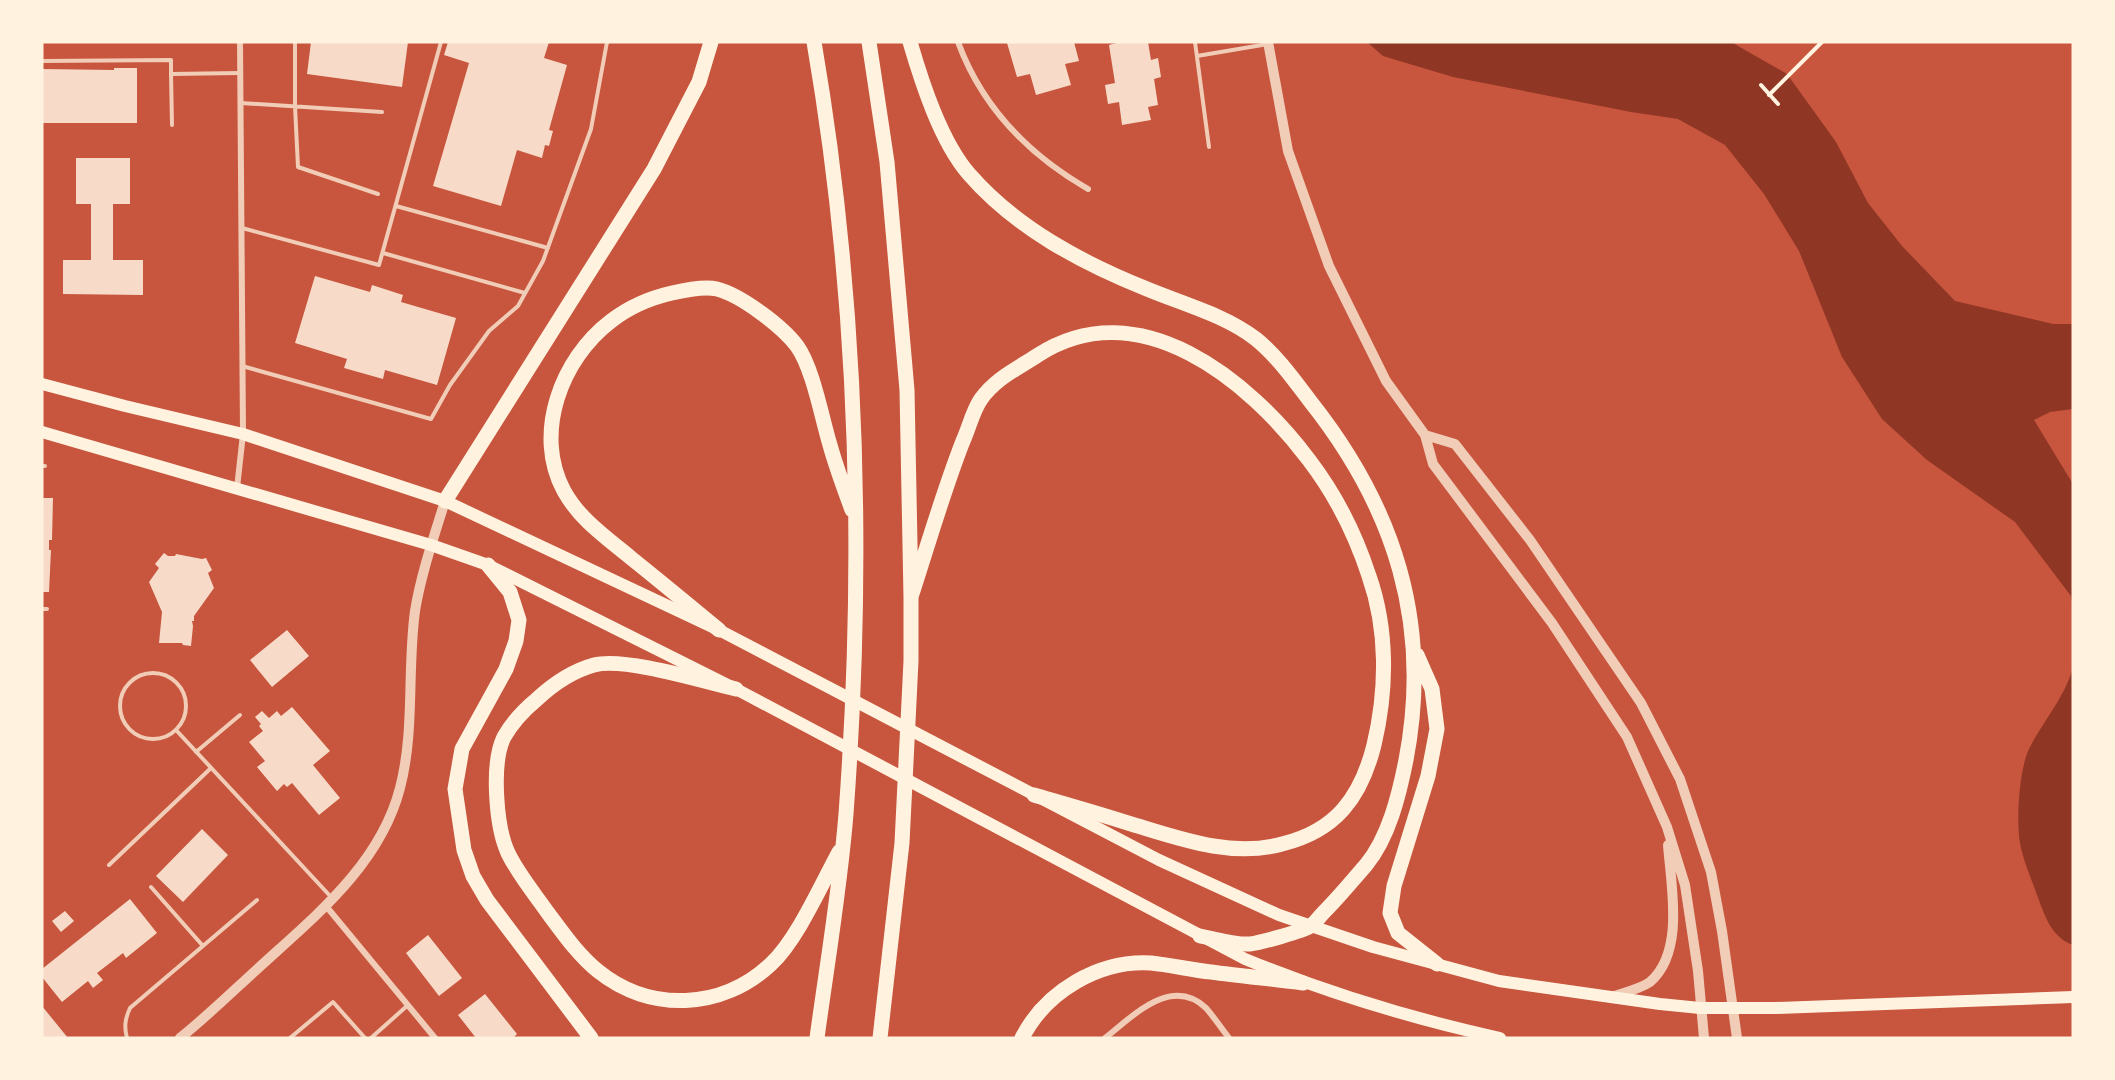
<svg xmlns="http://www.w3.org/2000/svg" width="2115" height="1080" font-family="Jost,sans-serif">
	<style>
		.water { fill: #8f3625 }
		.building { fill: #f7dbc8 }
		.lines { fill: none; stroke-linecap: round; stroke-linejoin: round }
		.path { stroke: #fff3e0; stroke-width: 4 }
		.service { stroke: #f1ccb7; stroke-width: 4 }
		.minor { stroke: #f1ccb7; stroke-width: 6 }
		.tertiary { stroke: #f1ccb7; stroke-width: 10 }
		.secondary { stroke: #fff3e0; stroke-width: 12 }
		.motorway { stroke: #fff3e0; stroke-width: 15 }
	</style>
	<rect width="100%" height="100%" fill="#c8553d"/>
	<path class="water" d="M 1367,42 L 1731,42 L 1787,74 L 1836,142 L 1868,203 L 1902,246 L 1955,301 L 2053,324 L 2073,324 L 2073,409 L 2050,412 L 2034,420 L 2073,484 L 2073,610 L 2071,596 L 2015,522 L 1927,460 L 1882,419 L 1842,357 L 1799,251 L 1764,194 L 1725,145 L 1678,119 L 1631,112 L 1453,77 L 1383,56 Z
		M 2073,667 L 2073,945 C 2051,937 2045,916 2037,895 C 2031,878 2023,860 2020,843 C 2016,821 2019,767 2030,747 C 2044,720 2065,697 2073,667 Z"/>
	<path class="building" d="M 311,42 L 408,42 L 402,87 L 307,74 Z
		M 448,42 L 549,42 L 544,58 L 567,65 L 549,130 L 553,131 L 549,146 L 545,145 L 542,158 L 517,150 L 501,206 L 433,186 L 469,63 L 444,55 Z
		M 1012,42 L 1074,42 L 1079,61 L 1065,64 L 1071,85 L 1036,95 L 1030,74 L 1017,77 L 1007,43 Z
		M 1120,42 L 1148,42 L 1151,60 L 1158,58 L 1161,77 L 1154,79 L 1158,105 L 1148,107 L 1151,120 L 1122,125 L 1119,102 L 1108,104 L 1105,85 L 1115,83 L 1109,45 Z
		M 114,68 L 137,68 L 137,123 L 42,123 L 42,69 L 114,70 Z
		M 76,158 L 130,158 L 130,204 L 113,204 L 113,260 L 143,260 L 143,295 L 63,294 L 63,260 L 91,260 L 91,204 L 76,204 Z
		M 315,276 L 370,292 L 372,285 L 403,295 L 401,302 L 456,318 L 437,385 L 385,370 L 383,379 L 344,368 L 347,359 L 295,343 Z
		M 42,498 L 53,498 L 52,540 L 49,540 L 49,550 L 51,550 L 49,592 L 42,592 Z
		M 164,553 L 168,556 L 175,556 L 176,554 L 202,559 L 206,558 L 212,570 L 208,573 L 214,588 L 194,616 L 194,621 L 192,621 L 193,626 L 191,646 L 183,645 L 182,643 L 159,643 L 162,612 L 149,582 L 159,568 L 155,564 Z
		M 287,630 L 309,656 L 272,687 L 250,660 Z
		M 292,707 L 330,751 L 313,765 L 340,798 L 319,815 L 292,783 L 287,787 L 284,784 L 277,791 L 257,767 L 265,761 L 249,742 L 263,731 L 259,726 L 261,724 L 255,717 L 262,711 L 269,718 L 277,711 L 281,716 Z
		M 202,829 L 228,855 L 183,902 L 156,876 Z
		M 130,899 L 157,933 L 126,958 L 123,953 L 97,973 L 103,980 L 93,988 L 88,981 L 62,1002 L 42,977 L 42,969 Z
		M 65,911 L 74,921 L 61,932 L 52,921 Z
		M 428,935 L 462,978 L 439,996 L 406,953 Z
		M 485,994 L 517,1034 L 513,1038 L 476,1038 L 458,1015 Z
		M 42,1006 L 68,1038 L 42,1038 Z"/>
	<g class="lines">
		<path class="path" d="M 1761,85 L 1778,104
			M 1769,95 L 1822,42"/>
		<path class="service" d="M 295,42 L 295,106 L 298,167 L 378,194
			M 1195,42 L 1209,147
			M 1197,56 L 1268,44
			M 42,61 L 171,60 L 171,74 L 240,73
			M 171,74 L 172,125
			M 241,103 L 382,112
			M 396,206 L 548,248
			M 242,228 L 379,265 L 441,42
			M 383,253 L 525,293
			M 242,366 L 431,419 L 450,385 L 489,331 L 518,306 L 543,261 L 591,129 L 607,42
			M 42,466 L 45,466
			M 42,609 L 47,609
			M120 706a33 33 0 1 1 66 0a33 33 0 1 1-66 0Z
			M 176,730 L 332,898
			M 196,752 L 240,715
			M 109,865 L 211,768
			M 151,887 L 203,946
			M 127,1038 C 124,1027 125,1019 130,1008 L 257,900
			M 290,1038 L 333,1002 L 365,1038
			M 371,1038 L 408,1005"/>
		<path class="minor" d="M 958,42 C 982,107 1029,155 1088,189
			M 237,488 L 243,434 L 240,42
			M 326,906 L 435,1038
			M 1105,1038 C 1132,1017 1171,975 1206,1008 C 1214,1017 1221,1028 1229,1038"/>
		<path class="tertiary" d="M 1268,42 L 1288,151 L 1329,266 L 1386,381 L 1425,435 L 1433,464 L 1552,623 L 1627,737 L 1667,827 L 1685,885 L 1698,971 L 1704,1038
			M 1425,435 L 1455,444 L 1530,540 L 1641,703 L 1680,779 L 1711,872 L 1722,931 L 1737,1038
			M 1611,997 C 1623,993 1640,989 1650,982 C 1685,952 1671,886 1668,845
			M 180,1038 C 210,1014 237,987 265,962 C 319,913 381,862 400,788 C 415,731 407,670 415,611 C 421,574 434,537 445,501"/>
		<path class="secondary" d="M 42,384 L 125,406 L 243,434 L 445,501 L 719,630 L 1159,860 L 1279,915 L 1373,947 L 1499,981 L 1660,1004 L 1700,1008 L 1776,1008 L 2073,997
			M 42,432 L 431,545 L 488,565 L 736,689 L 1245,959 C 1330,994 1409,1018 1500,1038"/>
		<path class="motorway" d="M 814,42 C 858,297 865,556 846,814 C 840,889 827,964 817,1038
			M 869,42 L 887,162 L 907,390 L 911,597 L 911,661 L 902,843 L 880,1038
			M 910,42 C 922,83 941,142 969,174 C 1016,228 1082,263 1147,289 C 1183,304 1225,315 1256,339 C 1277,356 1294,380 1310,401 C 1395,508 1432,624 1406,760 C 1399,795 1389,837 1366,865 C 1352,881 1339,897 1324,912 C 1320,916 1315,923 1311,926 C 1303,931 1260,943 1250,944 C 1235,945 1216,939 1200,936
			M 445,501 L 654,169 L 699,82 L 711,42
			M 488,565 L 510,592 L 519,620 L 516,641 L 506,669 L 462,749 L 455,789 L 464,850 L 473,876 L 487,900 L 591,1038
			M 911,597 C 928,545 943,492 963,441 C 969,428 973,410 981,399 C 996,378 1017,369 1038,355 C 1139,290 1249,380 1309,460 C 1335,494 1356,536 1369,576 C 1388,630 1387,690 1374,745 C 1361,797 1336,831 1282,844 C 1230,858 1178,838 1128,823 C 1097,813 1065,804 1034,795
			M 719,630 C 690,606 661,582 631,558 C 607,538 580,520 564,491 C 533,434 561,359 611,321 C 629,307 650,298 672,293 C 685,290 704,286 717,289 C 741,295 783,327 797,346 C 813,368 822,419 830,445 C 836,467 844,488 852,510
			M 1417,655 L 1432,689 L 1437,729 L 1428,776 L 1394,886 L 1390,913 L 1398,933 L 1437,964
			M 736,689 C 702,681 625,657 594,665 C 572,671 552,685 536,700 C 524,710 512,723 504,737 C 491,763 496,827 508,853 C 518,874 534,893 548,913 C 563,933 578,955 598,971 C 650,1013 722,1010 771,964 C 797,940 821,885 839,852
			M 1022,1038 C 1046,991 1099,960 1151,963 C 1171,965 1191,970 1211,972 C 1241,976 1272,979 1303,983"/>
	</g>
	<rect width="2115" height="1080" fill="none" stroke="#fff3e0" stroke-width="87"/>
</svg>
